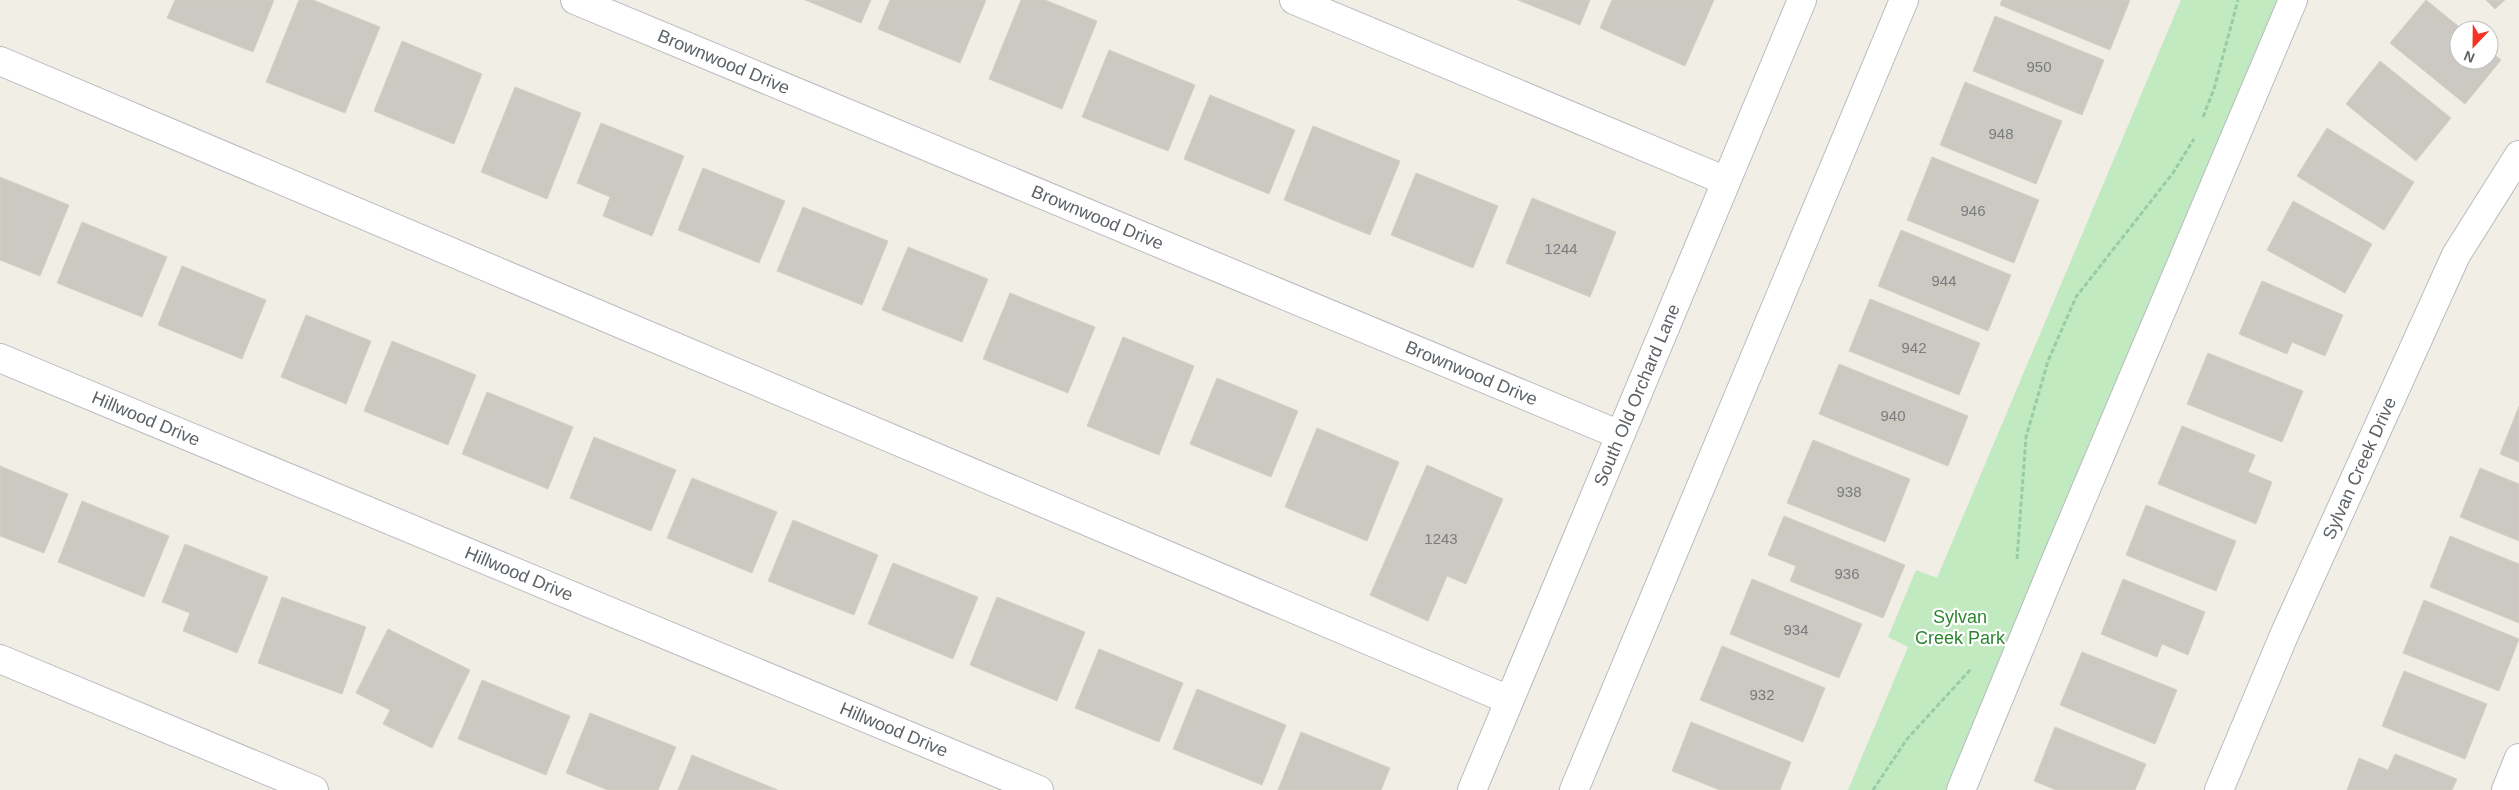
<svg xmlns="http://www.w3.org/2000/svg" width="2519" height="790" font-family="Helvetica,sans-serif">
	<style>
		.green { fill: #c1eac0 }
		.building { fill: #ccc9c2; stroke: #d6d0c3 }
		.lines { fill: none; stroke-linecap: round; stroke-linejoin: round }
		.minor-casing { stroke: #b8bbc0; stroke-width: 30 }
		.path { stroke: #98cca6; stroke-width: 3; stroke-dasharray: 5 2.5; stroke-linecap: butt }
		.minor { stroke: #fff; stroke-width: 28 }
		.labels { text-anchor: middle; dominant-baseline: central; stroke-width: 4.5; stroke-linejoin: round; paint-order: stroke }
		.number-label { font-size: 15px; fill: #797c7e }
		.street-label { font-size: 18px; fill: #5d6267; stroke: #fff }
		.park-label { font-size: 18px; fill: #2e8530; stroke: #fff }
	</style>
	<rect width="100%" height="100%" fill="#f1eee5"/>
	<path class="green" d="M 2181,0 L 2280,0 L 1949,790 L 1848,790 L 1908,647 L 1888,637 L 1916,570 L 1937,578 Z"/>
	<path class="building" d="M 175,0 L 274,0 L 253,52 L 167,18 Z
		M 299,0 L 313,0 L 380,27 L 345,113 L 266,82 Z
		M 805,0 L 871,0 L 861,23 Z
		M 890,0 L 986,0 L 960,63 L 878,29 Z
		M 1021,0 L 1045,0 L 1097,21 L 1062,109 L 989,79 Z
		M 1518,0 L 1590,0 L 1580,25 Z
		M 1612,0 L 1714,0 L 1685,66 L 1600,28 Z
		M 2002,0 L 2130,0 L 2110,50 L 2000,5 Z
		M 2426,0 L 2463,30 L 2459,30 L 2459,60 L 2489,60 L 2489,50 L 2501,60 L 2465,104 L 2390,43 Z
		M 2486,0 L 2505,0 L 2495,9 Z
		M 1995,16 L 2104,60 L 2082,115 L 1973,71 Z
		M 402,41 L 482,74 L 454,144 L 374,111 Z
		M 1109,50 L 1195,85 L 1168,151 L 1082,117 Z
		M 2380,61 L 2451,118 L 2416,161 L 2346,104 Z
		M 1965,82 L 2062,121 L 2036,184 L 1940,145 Z
		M 515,87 L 581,113 L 547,199 L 481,172 Z
		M 1210,95 L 1295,130 L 1269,194 L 1184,159 Z
		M 601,123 L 684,156 L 652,236 L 603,216 L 610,197 L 577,183 Z
		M 1313,126 L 1400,161 L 1370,235 L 1284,200 Z
		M 2327,128 L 2414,182 L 2384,230 L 2297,176 Z
		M 1932,157 L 2039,200 L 2014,263 L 1907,220 Z
		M 703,168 L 785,201 L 759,263 L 678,230 Z
		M 1416,173 L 1498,206 L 1473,268 L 1391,235 Z
		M 0,177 L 69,205 L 40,276 L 0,260 Z
		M 1532,198 L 1616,232 L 1590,297 L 1506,263 Z
		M 2293,201 L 2372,244 L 2345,293 L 2267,250 Z
		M 803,207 L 888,241 L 862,305 L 777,271 Z
		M 82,222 L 167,257 L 142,317 L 57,283 Z
		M 1901,230 L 2011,275 L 1988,331 L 1878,286 Z
		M 908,247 L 988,279 L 962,342 L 882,310 Z
		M 182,266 L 266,300 L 242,359 L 158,325 Z
		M 2262,281 L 2343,315 L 2325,356 L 2292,342 L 2287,354 L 2239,334 Z
		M 1010,293 L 1095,327 L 1068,393 L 983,359 Z
		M 1870,299 L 1980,343 L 1959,395 L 1849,351 Z
		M 306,315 L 371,341 L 346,404 L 281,377 Z
		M 1123,337 L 1194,366 L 1159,455 L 1087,426 Z
		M 392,341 L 476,375 L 448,445 L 364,411 Z
		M 2208,353 L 2303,391 L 2282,442 L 2187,404 Z
		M 1839,364 L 1968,416 L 1948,466 L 1819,414 Z
		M 1217,378 L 1298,411 L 1271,477 L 1190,444 Z
		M 487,392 L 573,427 L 548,489 L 462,454 Z
		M 2519,406 L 2519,462 L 2500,454 Z
		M 2182,426 L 2255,455 L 2248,472 L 2272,482 L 2256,524 L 2158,484 Z
		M 1317,428 L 1399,462 L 1367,541 L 1285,507 Z
		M 594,437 L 676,470 L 651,531 L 570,498 Z
		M 1813,440 L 1910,479 L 1885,542 L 1787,503 Z
		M 1427,465 L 1503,499 L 1466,584 L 1447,576 L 1428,621 L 1370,595 Z
		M 0,466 L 68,494 L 44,553 L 0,536 Z
		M 2480,468 L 2519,484 L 2519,541 L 2460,517 Z
		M 692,478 L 777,512 L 752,573 L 667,538 Z
		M 82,501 L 169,536 L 144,597 L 58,562 Z
		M 2146,505 L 2236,541 L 2216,591 L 2126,555 Z
		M 1784,516 L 1905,565 L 1883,618 L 1790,581 L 1796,566 L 1768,555 Z
		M 793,520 L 878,555 L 854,615 L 768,581 Z
		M 2450,536 L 2519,564 L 2519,623 L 2430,587 Z
		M 185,544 L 268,577 L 237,653 L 183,631 L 190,613 L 162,602 Z
		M 893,563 L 978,597 L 953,659 L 868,624 Z
		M 1752,579 L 1862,624 L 1839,678 L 1730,634 Z
		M 2123,579 L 2205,612 L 2188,655 L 2162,644 L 2157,657 L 2101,634 Z
		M 282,597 L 366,627 L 342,694 L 258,663 Z
		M 997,597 L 1085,632 L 1057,701 L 970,665 Z
		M 2424,600 L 2519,639 L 2499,691 L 2403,653 Z
		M 388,629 L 470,670 L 432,748 L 383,724 L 390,710 L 356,693 Z
		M 1722,646 L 1825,688 L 1803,742 L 1700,700 Z
		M 1099,649 L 1183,683 L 1159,742 L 1075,708 Z
		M 2082,652 L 2177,690 L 2155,744 L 2060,705 Z
		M 2404,671 L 2487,704 L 2465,759 L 2382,726 Z
		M 482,680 L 570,716 L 546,775 L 458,739 Z
		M 1197,689 L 1286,725 L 1262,785 L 1173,749 Z
		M 590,713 L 676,747 L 658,790 L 608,790 L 566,773 Z
		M 1691,722 L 1791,762 L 1780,790 L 1720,790 L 1672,771 Z
		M 2055,727 L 2146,764 L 2135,790 L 2056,790 L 2034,781 Z
		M 1301,732 L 1390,768 L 1381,790 L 1278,790 Z
		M 2395,754 L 2457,779 L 2452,790 L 2347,790 L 2359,758 L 2388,770 Z
		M 692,755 L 778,790 L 678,790 Z"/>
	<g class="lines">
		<defs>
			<g id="minor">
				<path id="s1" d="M 575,0 L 1620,435"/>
				<path d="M 1294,0 L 1726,181"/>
				<path d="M 0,61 L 1509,700"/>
				<path id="s2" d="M 0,358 L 1039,790"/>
				<path d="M 0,659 L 314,790"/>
				<path id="s3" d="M 1472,790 L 1802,0"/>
				<path d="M 1574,790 L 1904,0"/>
				<path d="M 1961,790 L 2058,555 L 2293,0"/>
				<path id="s4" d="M 2219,790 L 2285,633 L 2456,255 L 2519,155"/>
				<path d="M 2506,790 L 2519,758"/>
			</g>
		</defs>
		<use href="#minor" class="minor-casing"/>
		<path class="path" d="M 2203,117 L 2214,89 L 2238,0
			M 2017,559 L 2026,437 L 2048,361 L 2076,297 L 2173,173 L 2194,139
			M 1873,790 L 1907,739 L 1971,669"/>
		<use href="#minor" class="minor"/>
	</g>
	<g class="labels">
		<g class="number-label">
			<text x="2039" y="66">950</text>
			<text x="2001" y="133">948</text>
			<text x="1973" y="210">946</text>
			<text x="1561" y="248">1244</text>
			<text x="1944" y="280">944</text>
			<text x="1914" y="347">942</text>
			<text x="1893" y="415">940</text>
			<text x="1849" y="491">938</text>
			<text x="1441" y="538">1243</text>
			<text x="1847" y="573">936</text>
			<text x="1796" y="629">934</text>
			<text x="1762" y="694">932</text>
		</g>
		<g class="street-label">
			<text stroke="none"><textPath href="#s1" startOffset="161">Brownwood Drive</textPath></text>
			<text stroke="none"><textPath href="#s1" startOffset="566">Brownwood Drive</textPath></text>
			<text stroke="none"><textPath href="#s1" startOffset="971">Brownwood Drive</textPath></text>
			<text stroke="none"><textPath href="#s3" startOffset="428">South Old Orchard Lane</textPath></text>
			<text stroke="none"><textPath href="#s2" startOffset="158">Hillwood Drive</textPath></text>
			<text stroke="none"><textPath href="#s4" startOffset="351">Sylvan Creek Drive</textPath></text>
			<text stroke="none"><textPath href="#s2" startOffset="562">Hillwood Drive</textPath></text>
			<text stroke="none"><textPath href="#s2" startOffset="968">Hillwood Drive</textPath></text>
		</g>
		<g class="park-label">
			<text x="1960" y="617">Sylvan<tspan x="1960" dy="21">Creek Park</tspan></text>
		</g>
	</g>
	<g transform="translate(2474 45) rotate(202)"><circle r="24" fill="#ffffff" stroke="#bec0c2"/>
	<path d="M0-4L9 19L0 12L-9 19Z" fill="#f73225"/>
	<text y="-8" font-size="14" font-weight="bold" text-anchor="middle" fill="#5d6267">N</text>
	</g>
</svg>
